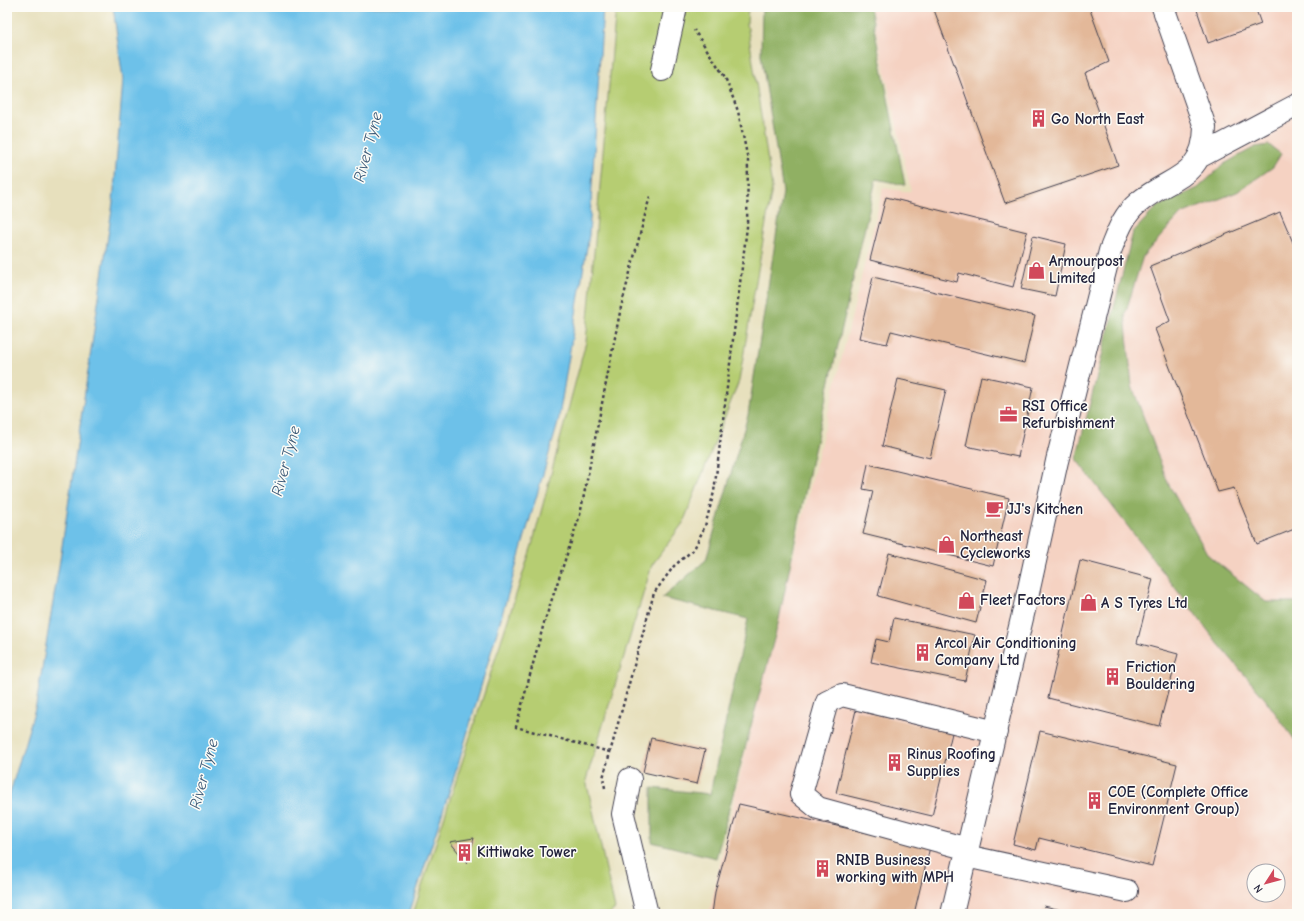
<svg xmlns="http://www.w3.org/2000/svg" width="1304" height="921" font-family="'Comic Neue',sans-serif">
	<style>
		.built { fill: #f5d2c2; fill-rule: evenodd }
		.green { fill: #b6cd72; stroke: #6c7856 }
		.forest { fill: #90b064; stroke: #596950 }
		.water { fill: #6dc1e9; stroke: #487292 }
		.building { fill: #e3b899 }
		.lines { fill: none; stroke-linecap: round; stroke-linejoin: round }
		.minor-casing { stroke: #403e4e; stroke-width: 24 }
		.path { stroke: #403e4e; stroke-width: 2.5; stroke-dasharray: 3 3; stroke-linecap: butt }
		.minor { stroke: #fff; stroke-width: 22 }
		.labels { text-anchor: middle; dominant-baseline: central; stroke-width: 3; stroke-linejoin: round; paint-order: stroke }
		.poi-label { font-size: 15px; font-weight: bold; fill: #22223b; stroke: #fdfcf7; text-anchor: start }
		.water-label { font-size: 16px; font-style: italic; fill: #3c5a78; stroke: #fdfcf7 }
	</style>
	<rect width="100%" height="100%" fill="#fdfcf7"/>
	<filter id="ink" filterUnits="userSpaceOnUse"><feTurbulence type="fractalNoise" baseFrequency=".025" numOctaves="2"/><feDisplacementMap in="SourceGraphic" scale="8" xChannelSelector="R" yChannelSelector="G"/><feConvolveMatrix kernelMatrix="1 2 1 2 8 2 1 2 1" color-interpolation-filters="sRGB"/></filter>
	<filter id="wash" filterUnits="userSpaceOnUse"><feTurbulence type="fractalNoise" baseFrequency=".012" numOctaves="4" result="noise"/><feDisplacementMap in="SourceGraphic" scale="16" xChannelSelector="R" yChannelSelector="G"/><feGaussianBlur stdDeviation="0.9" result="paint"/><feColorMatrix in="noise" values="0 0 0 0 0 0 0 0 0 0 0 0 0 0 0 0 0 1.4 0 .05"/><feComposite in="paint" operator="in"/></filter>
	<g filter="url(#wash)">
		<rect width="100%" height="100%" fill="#e7e0bd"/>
		<path class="built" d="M 871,7 L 1297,7 L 1297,914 L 709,914 L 735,795 L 883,188 L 911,192 ZM 1254,871 L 1278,871 L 1278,895 L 1254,895 Z"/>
		<path class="green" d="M 616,7 L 748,7 L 747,23 L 772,188 L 739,381 L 683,523 L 652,565 L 586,780 L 615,909 L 609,914 L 413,914 L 533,542 L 586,342 Z"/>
		<path class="forest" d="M 762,7 L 870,7 L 905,185 L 876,179 L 812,459 L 778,624 L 716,858 L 652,842 L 652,788 L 710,794 L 748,619 L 662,598 L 706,560 L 748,415 L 783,192 L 761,55 Z
			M 1269,145 L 1281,154 L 1273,167 L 1237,192 L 1181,214 L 1143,256 L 1125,314 L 1132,386 L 1168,483 L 1208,555 L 1266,602 L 1297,602 L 1297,743 L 1265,699 L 1216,641 L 1076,459 L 1133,232 L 1157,207 L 1198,188 L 1224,164 L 1255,147 Z"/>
		<path class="water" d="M 113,7 L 603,7 L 589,235 L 558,423 L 458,765 L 409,914 L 7,914 L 7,803 L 36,705 L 60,560 L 113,202 L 123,80 Z"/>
		<g id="blocks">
			<path class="building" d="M 933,7 L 1089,7 L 1109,62 L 1085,73 L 1118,165 L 1005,203 Z
				M 1196,7 L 1255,7 L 1261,24 L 1208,43 Z
				M 886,197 L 1027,232 L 1013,287 L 959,273 L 957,282 L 870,260 Z
				M 1280,212 L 1297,252 L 1297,528 L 1257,544 L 1234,488 L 1218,492 L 1155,329 L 1170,321 L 1150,266 Z
				M 1033,236 L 1066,244 L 1055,296 L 1021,289 Z
				M 873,277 L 1035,316 L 1024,363 L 891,331 L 887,344 L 859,338 Z
				M 981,376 L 1033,387 L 1018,457 L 966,446 Z
				M 898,379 L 946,390 L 930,458 L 882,446 Z
				M 868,464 L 1009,498 L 993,566 L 863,534 L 873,491 L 863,489 Z
				M 889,553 L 987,580 L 976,623 L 878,596 Z
				M 1080,560 L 1153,579 L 1137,643 L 1178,654 L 1159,726 L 1048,698 Z
				M 894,618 L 975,635 L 965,681 L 871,662 L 876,639 L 889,642 Z
				M 856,710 L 952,733 L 932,816 L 836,793 Z
				M 1040,731 L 1177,764 L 1152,866 L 1039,838 L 1036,850 L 1013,844 Z
				M 651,738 L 705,750 L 697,784 L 643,772 Z
				M 739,804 L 930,847 L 914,914 L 712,914 L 715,892 Z
				M 474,838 L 467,863 L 450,842 Z
				M 1044,906 L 1074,913 L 1074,914 L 1042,914 Z"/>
		</g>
	</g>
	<g filter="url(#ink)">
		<use href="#blocks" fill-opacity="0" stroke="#403e4e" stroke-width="1"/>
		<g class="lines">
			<defs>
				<path id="minor" d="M 662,70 L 676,7
					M 1199,157 L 1297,105
					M 630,779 L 623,814 L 647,914
					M 968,849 L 818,808 L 801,794 L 827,702 L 842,695 L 996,732
					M 966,856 L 1127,891
					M 952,914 L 1028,593 L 1057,461 L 1110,251 C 1117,234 1123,215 1138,203 C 1170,176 1204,179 1205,127 L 1163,7"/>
			</defs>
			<use href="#minor" class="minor-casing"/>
			<path class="path" d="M 610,752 L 516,727 L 544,623 L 580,515 L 621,307 L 650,196
				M 605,788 L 603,778 L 654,593 L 674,566 L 694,549 L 705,526 L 714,492 L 747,227 L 748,160 L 738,111 L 725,77 L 694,30"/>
			<use href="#minor" class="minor"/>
		</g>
	</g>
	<defs>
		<symbol id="building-bare" viewBox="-9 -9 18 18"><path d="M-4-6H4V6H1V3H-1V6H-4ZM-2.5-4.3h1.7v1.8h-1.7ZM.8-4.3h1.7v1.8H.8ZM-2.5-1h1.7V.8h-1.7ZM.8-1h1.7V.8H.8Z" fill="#d1495b" stroke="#fdfcf7" stroke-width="2.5" paint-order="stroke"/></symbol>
		<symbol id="shop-bare" viewBox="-9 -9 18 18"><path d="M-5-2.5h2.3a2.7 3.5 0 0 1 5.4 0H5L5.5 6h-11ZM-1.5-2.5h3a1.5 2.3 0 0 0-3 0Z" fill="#d1495b" stroke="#fdfcf7" stroke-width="2.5" paint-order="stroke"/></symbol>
		<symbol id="office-bare" viewBox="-9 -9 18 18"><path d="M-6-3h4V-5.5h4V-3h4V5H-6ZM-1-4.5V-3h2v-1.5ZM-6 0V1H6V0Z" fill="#d1495b" stroke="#fdfcf7" stroke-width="2.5" paint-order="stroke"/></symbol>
		<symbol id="cafe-bare" viewBox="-9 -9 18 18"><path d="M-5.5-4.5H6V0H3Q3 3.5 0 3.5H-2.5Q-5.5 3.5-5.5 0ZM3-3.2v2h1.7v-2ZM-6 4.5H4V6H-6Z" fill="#d1495b" stroke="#fdfcf7" stroke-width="2.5" paint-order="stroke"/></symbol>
	</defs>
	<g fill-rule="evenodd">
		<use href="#building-bare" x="1026" y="106" width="25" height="25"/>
		<use href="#shop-bare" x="1024" y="258" width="25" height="25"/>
		<use href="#office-bare" x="996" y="402" width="25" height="25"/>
		<use href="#cafe-bare" x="982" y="496" width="25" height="25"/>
		<use href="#shop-bare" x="934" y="532" width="25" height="25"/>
		<use href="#shop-bare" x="954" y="588" width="25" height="25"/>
		<use href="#shop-bare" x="1076" y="590" width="25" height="25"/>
		<use href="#building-bare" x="910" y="640" width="25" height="25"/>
		<use href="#building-bare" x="1100" y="664" width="25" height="25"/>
		<use href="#building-bare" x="882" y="750" width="25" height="25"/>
		<use href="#building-bare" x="1082" y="788" width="25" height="25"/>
		<use href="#building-bare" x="452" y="840" width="25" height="25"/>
		<use href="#building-bare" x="810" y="856" width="25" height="25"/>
	</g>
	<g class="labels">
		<g class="poi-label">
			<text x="1051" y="119">Go North East</text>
			<text x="1049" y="261">Armourpost<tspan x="1049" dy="17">Limited</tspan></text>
			<text x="1022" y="406">RSI Office<tspan x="1022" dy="17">Refurbishment</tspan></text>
			<text x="1007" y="509">JJ's Kitchen</text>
			<text x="960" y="536">Northeast<tspan x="960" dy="17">Cycleworks</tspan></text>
			<text x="980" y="600">Fleet Factors</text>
			<text x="1101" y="603">A S Tyres Ltd</text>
			<text x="935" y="643">Arcol Air Conditioning<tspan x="935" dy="17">Company Ltd</tspan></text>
			<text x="1126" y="667">Friction<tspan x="1126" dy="17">Bouldering</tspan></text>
			<text x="907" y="754">Rinus Roofing<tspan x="907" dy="17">Supplies</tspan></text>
			<text x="1108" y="792">COE (Complete Office<tspan x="1108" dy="17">Environment Group)</tspan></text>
			<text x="477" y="852">Kittiwake Tower</text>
			<text x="836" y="860">RNIB Business<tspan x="836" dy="17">working with MPH</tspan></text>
		</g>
		<g class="water-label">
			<text transform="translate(368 147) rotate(-75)">River Tyne</text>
			<text transform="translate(286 461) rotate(-75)">River Tyne</text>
			<text transform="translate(204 774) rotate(-75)">River Tyne</text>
		</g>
	</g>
	<rect width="1304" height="921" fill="none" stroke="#fdfcf7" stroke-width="24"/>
	<g transform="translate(1266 883) rotate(234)"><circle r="19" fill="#fdfcf7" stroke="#a5a5ac"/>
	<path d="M0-3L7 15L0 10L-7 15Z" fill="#d1495b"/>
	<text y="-6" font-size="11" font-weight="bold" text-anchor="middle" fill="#22223b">N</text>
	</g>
</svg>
